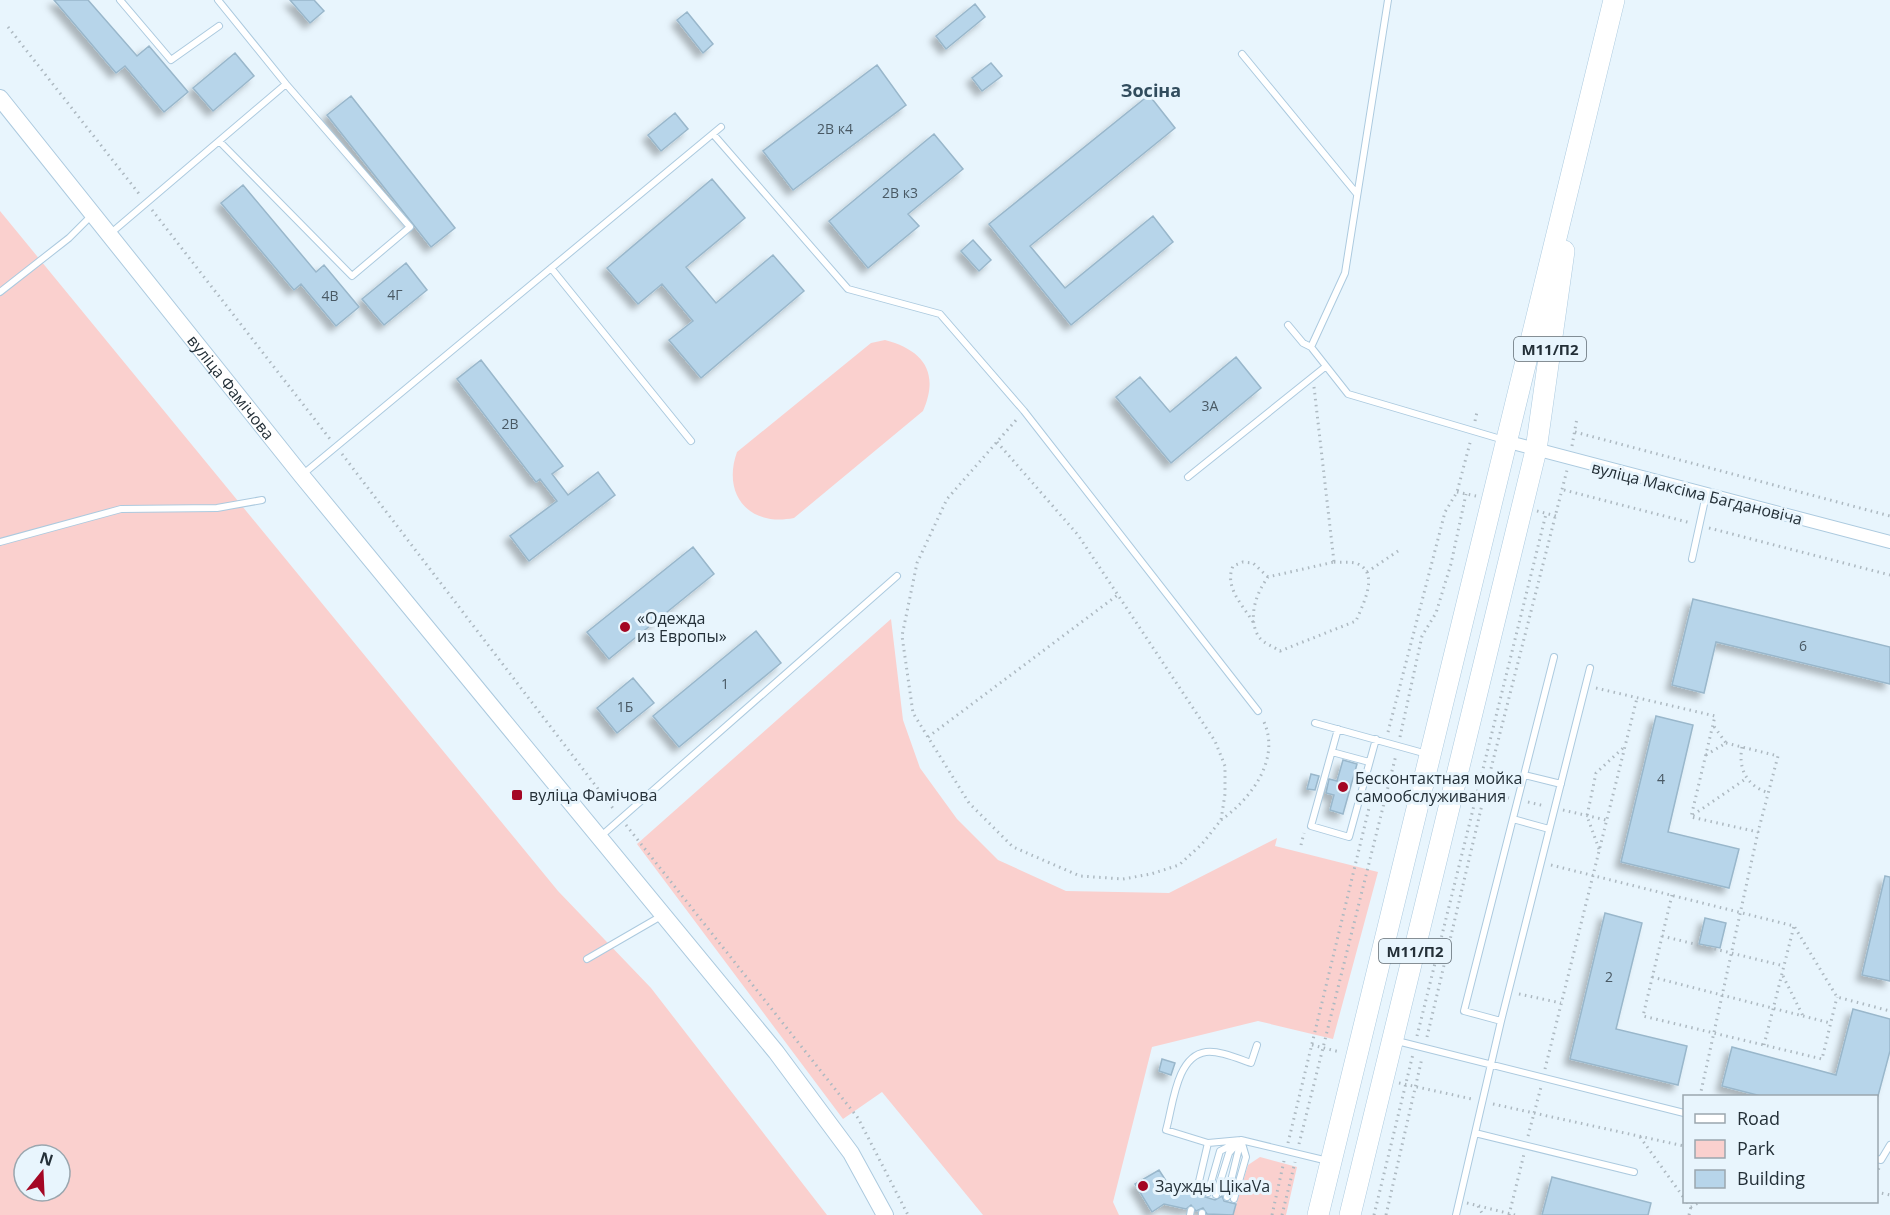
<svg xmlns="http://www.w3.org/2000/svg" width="1890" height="1215" font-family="'Open Sans',sans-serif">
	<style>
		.green { fill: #fad0ce; fill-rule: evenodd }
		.building { fill: #b7d5ea; stroke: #99b7cb; stroke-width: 1.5; filter: url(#shadow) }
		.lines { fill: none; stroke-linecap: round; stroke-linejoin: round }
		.lane-casing { stroke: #accadf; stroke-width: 8 }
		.street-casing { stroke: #accadf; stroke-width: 14 }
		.secondary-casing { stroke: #accadf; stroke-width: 18 }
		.highway-casing { stroke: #accadf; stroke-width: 22 }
		.path { stroke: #adb9c1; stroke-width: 3; stroke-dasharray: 1.5 4.5; stroke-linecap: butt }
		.lane { stroke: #fff; stroke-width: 6 }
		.street { stroke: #fff; stroke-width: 12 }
		.secondary { stroke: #fff; stroke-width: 16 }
		.highway { stroke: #fff; stroke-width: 21 }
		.poi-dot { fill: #a40724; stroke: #e8f5fd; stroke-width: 2 }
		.labels { text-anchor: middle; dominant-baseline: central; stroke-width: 6; stroke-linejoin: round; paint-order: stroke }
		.number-label { font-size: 14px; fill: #495964 }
		.shield { fill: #e8f5fd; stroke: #5f6b73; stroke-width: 1.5 }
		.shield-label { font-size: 15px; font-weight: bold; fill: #243038 }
		.street-label { font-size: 16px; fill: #243038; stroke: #e8f5fd }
		.poi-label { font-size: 16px; fill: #243038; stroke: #e8f5fd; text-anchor: start }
		.neighbourhood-label { font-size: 18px; font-weight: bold; fill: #314c5d; stroke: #e8f5fd }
	</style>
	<defs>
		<filter id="shadow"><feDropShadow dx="-5.5" dy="5.5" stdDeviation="3" flood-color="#0004"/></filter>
	</defs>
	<rect width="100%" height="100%" fill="#e8f5fd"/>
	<path class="green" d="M 0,211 L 558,891 L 651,988 L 827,1215 L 0,1215 ZM 24,1155 L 60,1155 L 60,1191 L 24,1191 Z
		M 885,340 C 923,350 940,372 923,411 L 794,518 C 748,527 722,494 737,452 L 871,343 Z
		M 891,619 L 903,720 L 920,768 L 957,819 L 998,860 L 1066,891 L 1169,893 L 1277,838 L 1275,846 L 1378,872 L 1333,1039 L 1258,1021 L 1152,1047 L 1113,1202 L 1119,1215 L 983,1215 L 882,1092 L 843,1119 L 637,844 Z
		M 1260,1157 L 1297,1167 L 1286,1215 L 1233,1215 L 1248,1165 Z"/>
	<path class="building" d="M 54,0 L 88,0 L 137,56 L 149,46 L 188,92 L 164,112 L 125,66 L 116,73 Z
		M 290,0 L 314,0 L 324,11 L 310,23 Z
		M 975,4 L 985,17 L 946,49 L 936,36 Z
		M 687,12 L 713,44 L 703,53 L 677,20 Z
		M 235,53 L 254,76 L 213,111 L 193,88 Z
		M 991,63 L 1002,76 L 982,91 L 972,78 Z
		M 877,65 L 906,105 L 793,190 L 763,151 Z
		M 1149,95 L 1175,128 L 1030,246 L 1065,288 L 1153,216 L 1173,242 L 1071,325 L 989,224 Z
		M 351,96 L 455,228 L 431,247 L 327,115 Z
		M 675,113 L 688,129 L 661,151 L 648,135 Z
		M 934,134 L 963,169 L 908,214 L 919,226 L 868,268 L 829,221 Z
		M 712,179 L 745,218 L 686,267 L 716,303 L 773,255 L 804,291 L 701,378 L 669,340 L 693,321 L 662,284 L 638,304 L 607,268 Z
		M 243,185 L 316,272 L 324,265 L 359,307 L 336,326 L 301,284 L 294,290 L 221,203 Z
		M 973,240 L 991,260 L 979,271 L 961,251 Z
		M 406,263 L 427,290 L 384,325 L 362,299 Z
		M 1236,357 L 1261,388 L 1171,463 L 1116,397 L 1140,377 L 1170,412 Z
		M 481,360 L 563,466 L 552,474 L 568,495 L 598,472 L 615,495 L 529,561 L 510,536 L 557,501 L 540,479 L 536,482 L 457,379 Z
		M 693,547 L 714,574 L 609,659 L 587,632 Z
		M 1693,599 L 1890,647 L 1890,684 L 1716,642 L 1704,693 L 1672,685 Z
		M 756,631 L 781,663 L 679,747 L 653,716 Z
		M 633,678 L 654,703 L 617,733 L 597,708 Z
		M 1656,716 L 1693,725 L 1668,832 L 1739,849 L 1729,888 L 1621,862 Z
		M 1343,760 L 1357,764 L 1343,814 L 1330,810 L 1334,795 L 1326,793 L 1329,779 L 1337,781 Z
		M 1311,774 L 1319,776 L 1315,790 L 1307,789 Z
		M 1885,876 L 1890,877 L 1890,981 L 1862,975 Z
		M 1605,913 L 1642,923 L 1616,1029 L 1687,1046 L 1678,1085 L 1570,1059 Z
		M 1705,918 L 1726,923 L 1720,948 L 1699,944 Z
		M 1853,1009 L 1890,1019 L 1890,1051 L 1878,1096 L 1761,1096 L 1722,1086 L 1732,1047 L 1836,1075 Z
		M 1162,1059 L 1175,1063 L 1171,1075 L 1159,1071 Z
		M 1159,1170 L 1168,1184 L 1192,1189 L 1196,1195 L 1203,1192 L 1205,1197 L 1215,1200 L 1222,1196 L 1224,1201 L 1236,1204 L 1233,1215 L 1207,1214 L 1203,1208 L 1196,1211 L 1191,1205 L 1186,1209 L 1164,1204 L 1152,1212 L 1135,1184 Z
		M 1552,1177 L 1651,1203 L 1648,1215 L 1542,1215 Z"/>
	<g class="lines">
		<defs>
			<path id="lane" d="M 120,0 L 171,60 L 219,26
				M 218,0 L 286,84 L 410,227 L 352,276 L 219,141
				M 1242,54 L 1357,194
				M 713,134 L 848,289 L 940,314 L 1024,411 L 1258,711
				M 111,233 L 286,84
				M 551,268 L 691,441
				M 0,292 L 69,238 L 92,215
				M 1288,325 L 1303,343 L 1311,347 L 1348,394 L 1504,440
				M 1311,347 L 1345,273 L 1388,0
				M 302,475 L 721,127
				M 1188,477 L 1325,367
				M 0,542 L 121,509 L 217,508 L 262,500
				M 1692,559 L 1706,495
				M 1315,723 L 1427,754
				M 1338,729 L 1311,826 L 1349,837 L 1376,739
				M 1332,752 L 1369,762
				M 1524,775 L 1561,784
				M 1513,819 L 1549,829
				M 600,837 L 897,576
				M 587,959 L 663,915
				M 1501,1021 L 1464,1011 L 1554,657
				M 1397,1041 L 1684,1113
				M 1475,1133 L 1634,1172
				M 1208,1143 L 1166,1130 C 1173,1106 1176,1056 1206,1052 C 1219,1050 1239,1059 1251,1063 L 1257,1045
				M 1876,1159 L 1881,1160 L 1890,1145
				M 1197,1190 L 1208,1143 L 1241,1140 L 1328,1161
				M 1208,1193 L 1220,1151 L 1238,1142
				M 1216,1195 L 1229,1153 L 1236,1145
				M 1227,1197 L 1240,1144
				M 1234,1199 L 1246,1157 L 1241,1140
				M 1190,1215 L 1191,1210
				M 1202,1215 L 1202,1213
				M 1456,1215 L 1501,1021 L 1590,668"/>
			<path id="street" d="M 1505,441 L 1890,542"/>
			<g id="secondary">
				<path id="s1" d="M 0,98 L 302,476 L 776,1052 L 851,1153 L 885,1215"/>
			</g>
			<path id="highway" d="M 1318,1215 L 1614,0
				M 1350,1215 L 1536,450 L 1564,251"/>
		</defs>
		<use href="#lane" class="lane-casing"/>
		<use href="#street" class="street-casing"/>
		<use href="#secondary" class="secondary-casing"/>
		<use href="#highway" class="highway-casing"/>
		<path class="path" d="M 8,27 L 140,195
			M 152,210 L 330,439
			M 1314,387 L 1334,562
			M 1475,421 L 1477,412
			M 1575,432 L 1890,516
			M 997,442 L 1078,535 L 1215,741 L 1225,766 L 1225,794 L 1221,820 L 1202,844 L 1179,865 L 1151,874 L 1123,879 L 1080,876 L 1013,847 L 969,803 L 913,713 L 902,636 L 917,563 L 947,499 L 1017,419
			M 1572,446 L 1577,418
			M 342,454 L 615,811
			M 1564,490 L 1691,523
			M 1457,492 L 1476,496
			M 1537,511 L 1556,516
			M 1709,528 L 1890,575
			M 1334,562 C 1341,563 1352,561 1358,564 C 1380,574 1362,606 1356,621 L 1280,651 C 1274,647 1263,643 1259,637 C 1247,619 1256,593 1268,577 Z
			M 1367,572 L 1401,549
			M 1253,622 C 1242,604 1224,587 1233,566 L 1243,562 L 1253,563 L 1268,577
			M 1596,688 L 1715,716 L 1691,817 L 1758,832 L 1700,1096
			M 1388,732 L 1445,512 L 1457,492 L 1471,439
			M 928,737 L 1119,594
			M 1400,737 L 1422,636 L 1436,613 L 1451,564 L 1466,494
			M 1726,743 L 1778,756 L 1758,832
			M 1742,747 C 1738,768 1746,786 1769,793
			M 1706,755 L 1726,743 L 1713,725
			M 1485,792 L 1509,798
			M 1528,802 L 1545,806
			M 1563,810 L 1606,820
			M 1693,815 L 1747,778
			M 1221,820 C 1251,799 1282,758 1263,720
			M 626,825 L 858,1118 L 908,1215
			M 1301,845 L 1304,833
			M 1599,849 L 1587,816 L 1596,773 L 1623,748
			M 1551,865 L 1794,926 L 1837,997 L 1890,1011
			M 1672,895 L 1643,1016 L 1822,1059 L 1837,997
			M 1662,936 L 1784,966
			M 1783,976 L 1803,1016
			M 1652,977 L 1830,1023
			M 1519,994 L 1561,1003
			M 1417,1036 L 1546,514
			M 1427,1037 L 1485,792 L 1567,470
			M 1312,1045 L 1340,1052
			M 1764,1045 L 1794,926
			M 1545,1069 L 1637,698
			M 1399,1083 L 1472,1099
			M 1493,1104 L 1684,1146
			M 1528,1136 L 1541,1087
			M 1640,1137 L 1684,1198
			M 1288,1143 L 1369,808
			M 1299,1144 L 1396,755
			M 1876,1175 L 1879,1168
			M 1876,1192 L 1890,1195
			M 1687,1202 L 1691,1207 L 1700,1202
			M 1467,1203 L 1515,1215
			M 1478,1206 L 1483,1215
			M 1272,1215 L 1284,1161
			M 1282,1215 L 1295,1162
			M 1374,1215 L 1413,1054
			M 1386,1215 L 1422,1058
			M 1509,1215 L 1524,1154
			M 1689,1215 L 1692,1202"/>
		<use href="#lane" class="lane"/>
		<use href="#street" class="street"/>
		<use href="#secondary" class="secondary"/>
		<use href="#highway" class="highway"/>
	</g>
	<g class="poi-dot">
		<circle cx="625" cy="627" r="6"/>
		<circle cx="1343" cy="787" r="6"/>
		<rect x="511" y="789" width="12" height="12" rx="3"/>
		<circle cx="1143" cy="1186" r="6"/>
	</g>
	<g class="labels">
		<g class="number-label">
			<text x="835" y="128">2В к4</text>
			<text x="900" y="192">2В к3</text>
			<text x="395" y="294">4Г</text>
			<text x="330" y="295">4В</text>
			<text x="1210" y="405">3А</text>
			<text x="510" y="423">2В</text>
			<text x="1803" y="645">6</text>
			<text x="725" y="683">1</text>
			<text x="625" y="706">1Б</text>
			<text x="1661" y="778">4</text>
			<text x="1609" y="976">2</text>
		</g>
		<g class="shield">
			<rect x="1514" y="337" width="72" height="24" rx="4.5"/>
			<rect x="1379" y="939" width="72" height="24" rx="4.5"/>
		</g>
		<g class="shield-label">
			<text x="1550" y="349">М11/П2</text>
			<text x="1415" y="951">М11/П2</text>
		</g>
		<g class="street-label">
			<text stroke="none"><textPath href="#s1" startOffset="370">вуліца Фамічова</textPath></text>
			<text transform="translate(1697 493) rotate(14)">вуліца Максіма Багдановіча</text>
		</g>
		<g class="poi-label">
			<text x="637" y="618">«Одежда<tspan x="637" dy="18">из Европы»</tspan></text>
			<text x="1355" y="778">Бесконтактная мойка<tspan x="1355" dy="18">самообслуживания</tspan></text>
			<text x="529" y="795">вуліца Фамічова</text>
			<text x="1155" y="1186">Заужды ЦікаVа</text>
		</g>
		<g class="neighbourhood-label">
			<text x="1151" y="90">Зосіна</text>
		</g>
	</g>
	<rect x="1683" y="1095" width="195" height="108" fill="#e8f5fd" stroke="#9aa6ae" stroke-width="1.5"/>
	<rect x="1695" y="1114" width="30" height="9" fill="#ffffff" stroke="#9aa6ae" stroke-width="1.5"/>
	<text x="1737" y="1125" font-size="18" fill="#243038">Road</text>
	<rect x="1695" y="1140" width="30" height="18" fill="#fad0ce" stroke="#9aa6ae" stroke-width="1.5"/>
	<text x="1737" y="1155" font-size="18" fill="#243038">Park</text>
	<rect x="1695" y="1170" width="30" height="18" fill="#b7d5ea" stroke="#9aa6ae" stroke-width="1.5"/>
	<text x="1737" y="1185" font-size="18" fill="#243038">Building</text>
	<g transform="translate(42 1173) rotate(18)"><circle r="28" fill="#e8f5fd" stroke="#9aa6ae" stroke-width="1.5"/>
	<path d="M0-4.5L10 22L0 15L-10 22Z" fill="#a40724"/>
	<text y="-9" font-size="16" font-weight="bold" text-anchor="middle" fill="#243038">N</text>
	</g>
</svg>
